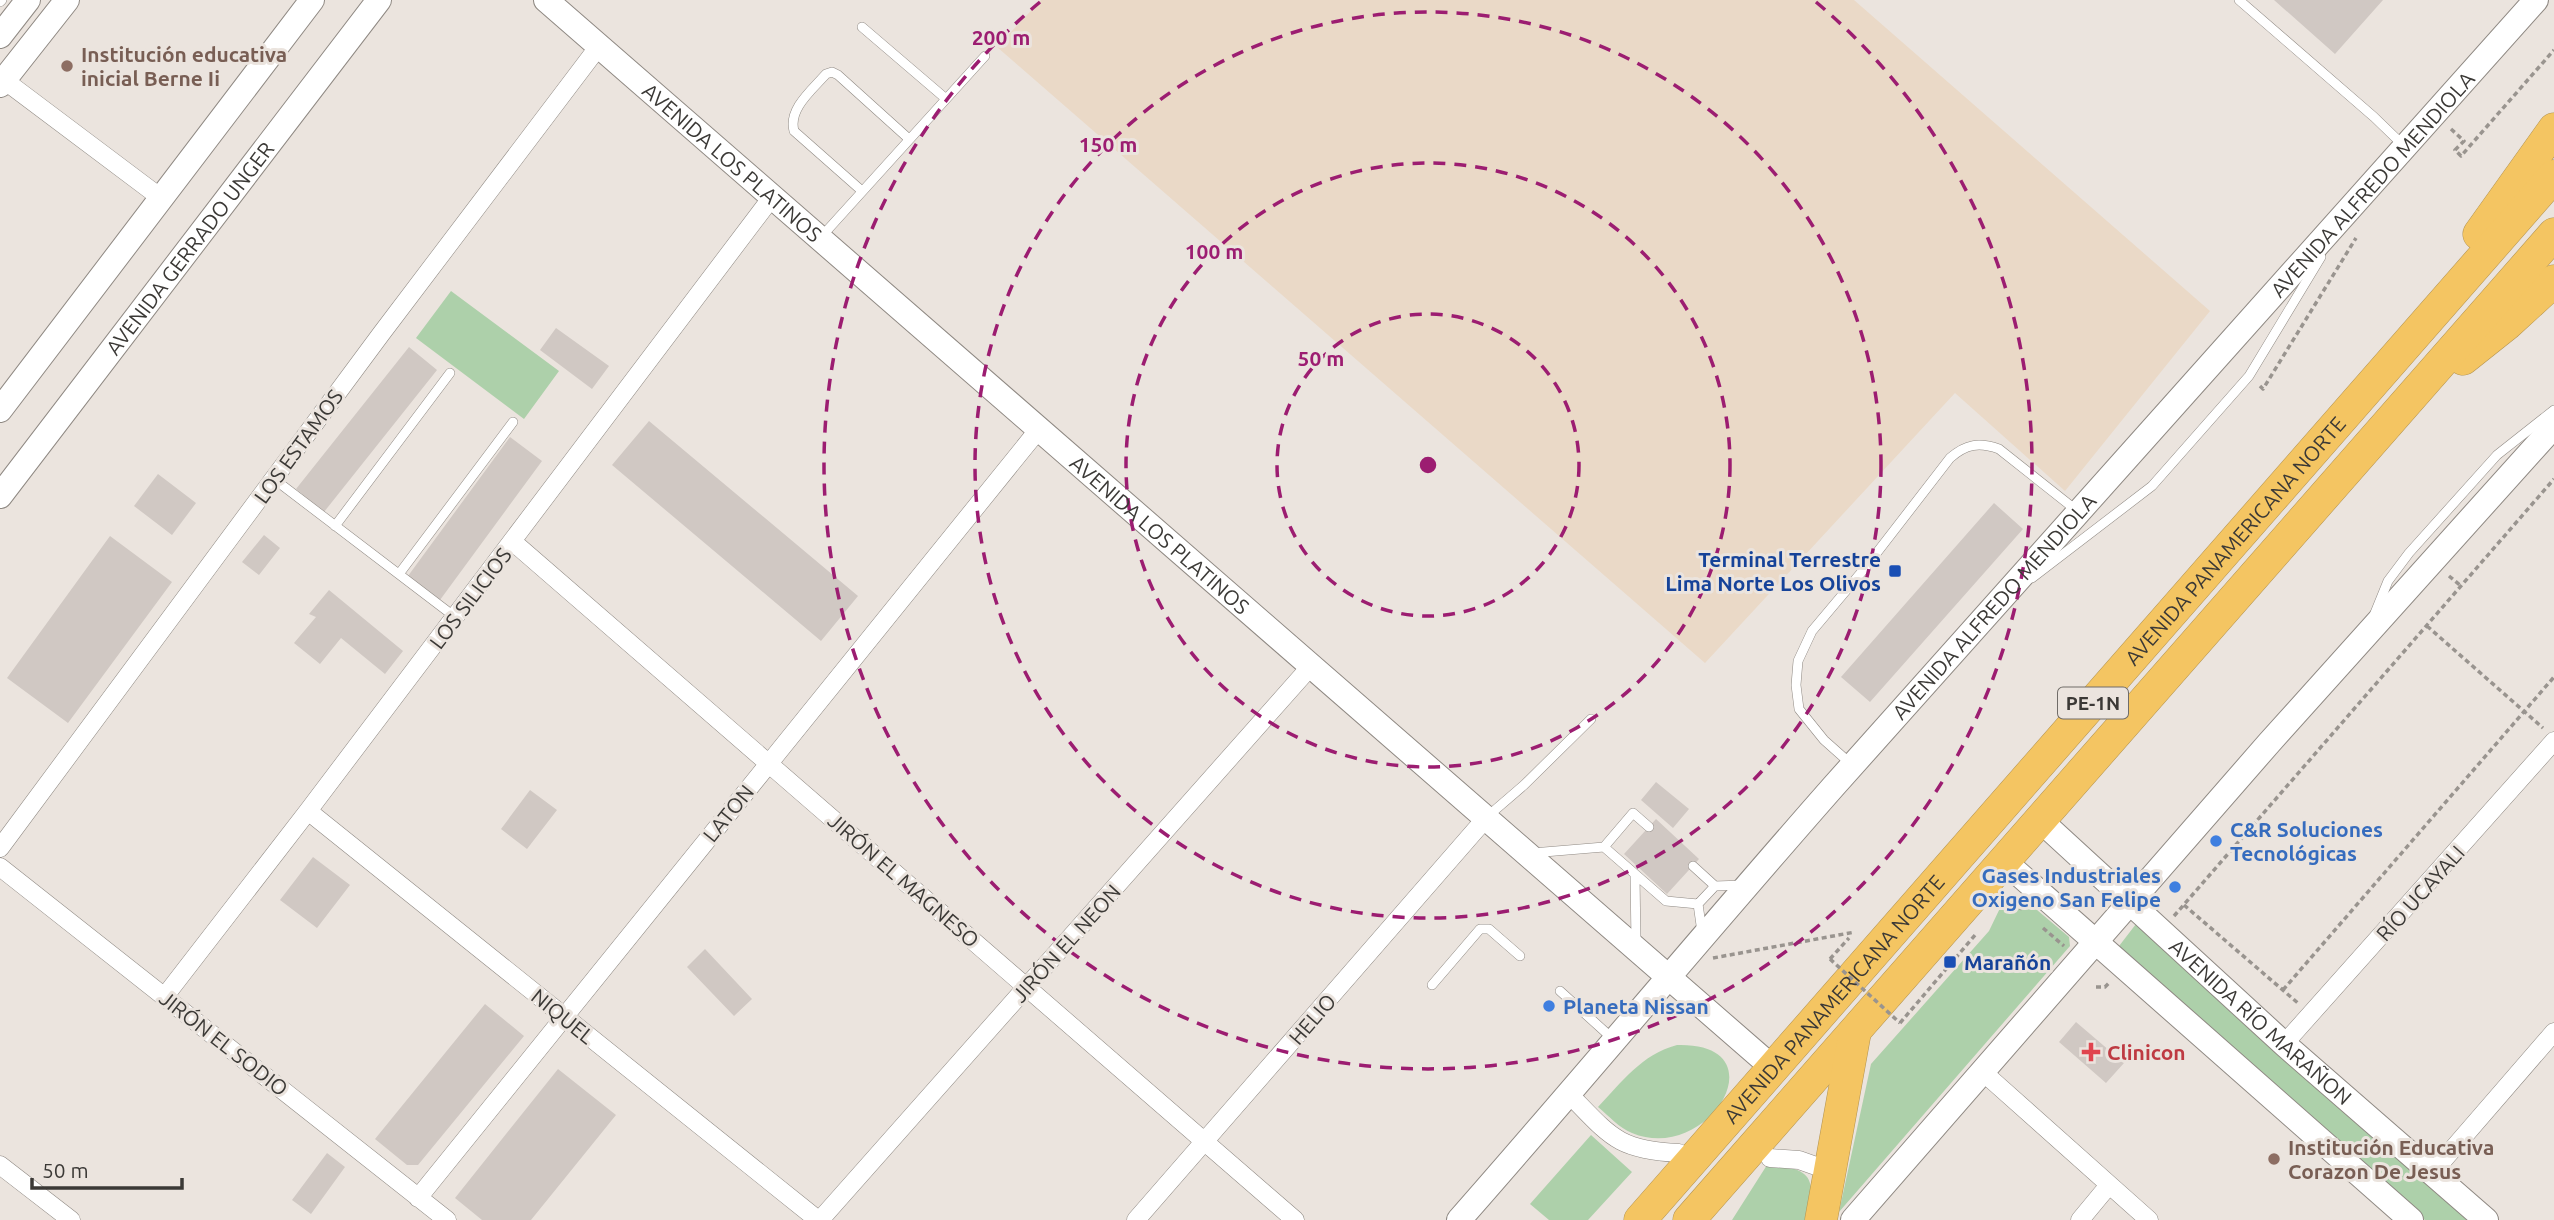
<svg xmlns="http://www.w3.org/2000/svg" width="2554" height="1220" font-family="Ubuntu,sans-serif">
	<style>
		.industrial { fill: #ead9c7 }
		.green { fill: #add0aa }
		.building { fill: #d0c8c3 }
		.lines { fill: none; stroke-linecap: round; stroke-linejoin: round }
		.lane-casing { stroke: #8f8983; stroke-width: 10 }
		.street-casing { stroke: #8f8983; stroke-width: 19 }
		.secondary-casing { stroke: #8f8983; stroke-width: 26 }
		.highway-casing { stroke: #b39453; stroke-width: 33 }
		.path { stroke: #99948f; stroke-width: 3.5; stroke-dasharray: 5 3.5; stroke-linecap: butt }
		.lane { stroke: #fff; stroke-width: 9 }
		.street { stroke: #fff; stroke-width: 18 }
		.secondary { stroke: #fff; stroke-width: 24 }
		.highway { stroke: #f4c562; stroke-width: 32 }
		.path-bridge { stroke: #99948f; stroke-width: 3.5; stroke-dasharray: 5 3.5; stroke-linecap: butt }
		.ring { fill: none; stroke: #9c1d71; stroke-width: 3.5; stroke-dasharray: 12 9 }
		.education-dot { fill: #8d6e63; stroke: #ebe4de; stroke-width: 2.5 }
		.transit-dot { fill: #1a4fb4; stroke: #ebe4de; stroke-width: 2.5 }
		.shop-dot { fill: #3f7fe0; stroke: #ebe4de; stroke-width: 2.5 }
		.health-dot { fill: #e0444e; stroke: #ebe4de; stroke-width: 2.5 }
		.labels { text-anchor: middle; dominant-baseline: central; stroke-width: 6; stroke-linejoin: round; paint-order: stroke }
		.shield { fill: #ebe4de; stroke: #706c68; stroke-width: 2 }
		.shield-label { font-size: 19px; font-weight: bold; fill: #3b3936 }
		.education-label { font-size: 21px; font-weight: bold; fill: #785e54; stroke: #ebe4de; text-anchor: start }
		.street-label { font-size: 21px; fill: #3b3936; stroke: #ebe4de }
		.transit-label { font-size: 21px; font-weight: bold; fill: #164399; stroke: #ebe4de; text-anchor: end }
		.shop-label { font-size: 21px; font-weight: bold; fill: #366cbe; stroke: #ebe4de; text-anchor: start }
		.health-label { font-size: 21px; font-weight: bold; fill: #be3a42; stroke: #ebe4de; text-anchor: start }
		.centre { fill: #9c1d71; stroke: #ebe4de; stroke-width: 3.5 }
		.ring-label { font-size: 21px; text-anchor: middle; font-weight: bold; fill: #9c1d71; stroke: #ebe4de; stroke-width: 6; stroke-linejoin: round; paint-order: stroke }
	</style>
	<rect width="100%" height="100%" fill="#ebe4de"/>
	<path class="industrial" d="M 1041,0 L 1854,0 L 2210,311 L 2065,491 L 1955,393 L 1705,663 L 997,47 Z"/>
	<path class="green" d="M 451,291 L 559,371 L 524,419 L 416,338 Z
		M 2017,896 L 2023,898 L 2069,937 L 2070,946 L 1839,1212 L 1871,1064 L 1989,931 L 2002,904 L 2010,898 Z
		M 2136,924 L 2470,1220 L 2425,1220 L 2116,950 Z
		M 1677,1045 C 1782,1042 1709,1165 1632,1133 C 1619,1128 1609,1116 1598,1107 C 1622,1082 1642,1054 1677,1045 Z
		M 1591,1135 L 1632,1172 L 1588,1220 L 1549,1220 L 1530,1204 Z
		M 1767,1165 C 1813,1168 1815,1177 1809,1220 L 1732,1220 Z"/>
	<path class="building" d="M 2274,0 L 2383,0 L 2335,54 Z
		M 556,328 L 609,366 L 592,389 L 540,350 Z
		M 409,347 L 437,370 L 324,512 L 296,489 Z
		M 649,421 L 858,596 L 821,641 L 612,465 Z
		M 510,437 L 542,461 L 440,600 L 408,576 Z
		M 158,474 L 196,503 L 172,535 L 134,506 Z
		M 1994,503 L 2023,529 L 1870,702 L 1841,677 Z
		M 264,535 L 280,548 L 259,575 L 242,562 Z
		M 110,536 L 172,582 L 68,723 L 7,678 Z
		M 329,590 L 403,651 L 385,674 L 341,638 L 320,664 L 294,643 L 316,617 L 309,614 Z
		M 1656,782 L 1689,809 L 1673,828 L 1641,800 Z
		M 530,790 L 557,810 L 527,849 L 501,829 Z
		M 1656,819 L 1699,859 L 1667,894 L 1624,854 Z
		M 313,857 L 350,885 L 317,928 L 280,900 Z
		M 705,949 L 752,999 L 734,1016 L 687,967 Z
		M 485,1004 L 524,1036 L 418,1165 L 407,1165 L 375,1139 Z
		M 2076,1022 L 2124,1063 L 2106,1083 L 2059,1042 Z
		M 558,1069 L 616,1115 L 531,1220 L 482,1220 L 455,1198 Z
		M 327,1153 L 345,1167 L 311,1214 L 292,1200 Z"/>
	<g class="lines">
		<defs>
			<path id="lane" d="M 2239,0 L 2374,117 L 2403,145
				M 0,2 L 2,0
				M 862,27 L 945,98
				M 862,191 L 794,131 C 788,109 812,90 826,74 L 832,72 L 838,75 L 909,139
				M 822,236 L 985,56
				M 274,479 L 455,617
				M 335,526 L 450,373
				M 399,574 L 513,422
				M 2032,578 L 2152,486 L 2249,376 L 2321,257
				M 2375,613 L 2388,581 L 2409,553 L 2497,455 L 2554,410
				M 1851,764 L 1824,740 L 1799,709 L 1796,685 L 1798,661 L 1812,631 L 1865,568 L 1950,458 C 1966,444 1979,442 1999,449 L 2076,510
				M 1488,816 L 1524,785 L 1591,719
				M 1604,847 L 1666,901 L 1698,904
				M 1532,853 L 1604,847 L 1633,813 L 1649,827
				M 1693,866 L 1715,886
				M 1635,875 L 1636,943
				M 1702,932 L 1698,904 L 1715,886 L 1743,885
				M 1432,985 L 1480,929 L 1489,929 L 1520,956
				M 1560,991 L 1613,1039"/>
			<path id="street" d="M 4,80 L 161,198
				M 512,541 L 1295,1220
				M 308,811 L 818,1220
				M 0,848 L 381,334 L 599,46
				M 0,867 L 447,1220
				M 165,996 L 308,811 L 772,197
				M 2284,1044 L 2554,741
				M 1984,1073 L 2149,1220
				M 1570,1095 C 1611,1137 1618,1150 1679,1153
				M 1770,1158 L 1799,1160 L 1830,1171
				M 0,1165 L 71,1220
				M 2432,1173 L 2554,1032
				M 418,1198 L 1039,429
				M 820,1220 L 1311,666
				M 1136,1220 L 1486,818
				M 2080,1220 L 2109,1185"/>
			<g id="secondary">
				<path id="s1" d="M 546,0 L 1773,1068"/>
				<path d="M 0,36 L 28,0"/>
				<path d="M 0,85 L 67,0"/>
				<path d="M 0,410 L 312,0"/>
				<path id="s2" d="M 0,496 L 379,0"/>
				<path id="s3" d="M 2040,820 L 2284,1044 L 2486,1220"/>
				<path d="M 2004,861 L 2411,1220"/>
				<path id="s4" d="M 1459,1220 C 1585,1077 1707,930 1833,787 C 2066,523 2303,264 2536,0"/>
				<path d="M 1853,1220 L 2269,743 L 2554,426"/>
			</g>
			<g id="highway">
				<path d="M 2479,234 L 2554,129"/>
				<path d="M 2463,359 L 2507,324 L 2554,281"/>
				<path id="s5" d="M 1640,1220 L 2554,176"/>
				<path d="M 1689,1220 L 2554,234"/>
				<path d="M 1821,1220 L 1855,1032"/>
			</g>
		</defs>
		<use href="#lane" class="lane-casing"/>
		<use href="#street" class="street-casing"/>
		<use href="#secondary" class="secondary-casing"/>
		<use href="#highway" class="highway-casing"/>
		<path class="path" d="M 2451,129 L 2464,141 L 2455,150 L 2461,156 L 2554,50
			M 2260,386 L 2263,389 L 2356,238
			M 2449,576 L 2461,586
			M 2427,626 L 2543,728
			M 2004,900 L 2022,909
			M 2184,905 L 2299,1004
			M 2174,916 L 2554,479
			M 2043,928 L 2064,946
			M 1713,958 L 1855,932
			M 1830,959 L 1849,938
			M 2096,987 L 2105,987 L 2109,983
			M 2283,990 L 2554,677
			M 1900,1023 L 1976,934"/>
		<use href="#lane" class="lane"/>
		<use href="#street" class="street"/>
		<use href="#secondary" class="secondary"/>
		<use href="#highway" class="highway"/>
		<path class="path-bridge" d="M 1830,959 L 1900,1023"/>
	</g>
	<g class="ring">
		<circle cx="1428" cy="465" r="151"/>
		<circle cx="1428" cy="465" r="302"/>
		<circle cx="1428" cy="465" r="453"/>
		<path d="M1816 2A604 604 0 1 1 1040 2"/>
	</g>
	<g class="education-dot">
		<circle cx="67" cy="66" r="7"/>
		<circle cx="2274" cy="1159" r="7"/>
	</g>
	<g class="transit-dot">
		<rect x="1888" y="564" width="14" height="14" rx="3.5"/>
		<rect x="1943" y="955" width="14" height="14" rx="3.5"/>
	</g>
	<g class="shop-dot">
		<circle cx="2216" cy="841" r="7"/>
		<circle cx="2175" cy="887" r="7"/>
		<circle cx="1549" cy="1006" r="7"/>
	</g>
	<path class="health-dot" d="M2087.5 1041.5h7v7h7v7h-7v7h-7v-7h-7v-7h7z"/>
	<g class="labels">
		<rect class="shield" x="2058" y="687.5" width="70" height="31" rx="5"/>
		<g class="shield-label">
			<text x="2093" y="703">PE-1N</text>
		</g>
		<g class="education-label">
			<text x="81" y="54">Institución educativa<tspan x="81" dy="24">inicial Berne Ii</tspan></text>
			<text x="2288" y="1147">Institución Educativa<tspan x="2288" dy="24">Corazon De Jesus</tspan></text>
		</g>
		<g class="street-label">
			<text stroke="none"><textPath href="#s1" startOffset="247">AVENIDA LOS PLATINOS</textPath></text>
			<text stroke="none"><textPath href="#s4" startOffset="1381">AVENIDA ALFREDO MENDIOLA</textPath></text>
			<text stroke="none"><textPath href="#s2" startOffset="312">AVENIDA GERRADO UNGER</textPath></text>
			<text transform="translate(298 446) rotate(-54)">LOS ESTAMOS</text>
			<text stroke="none"><textPath href="#s1" startOffset="814">AVENIDA LOS PLATINOS</textPath></text>
			<text stroke="none"><textPath href="#s5" startOffset="903">AVENIDA PANAMERICANA NORTE</textPath></text>
			<text transform="translate(470 598) rotate(-53)">LOS SILICIOS</text>
			<text stroke="none"><textPath href="#s4" startOffset="814">AVENIDA ALFREDO MENDIOLA</textPath></text>
			<text transform="translate(728 813) rotate(-51)">LATON</text>
			<text transform="translate(904 880) rotate(41)">JIRÓN EL MAGNESO</text>
			<text transform="translate(2420 893) rotate(-48)">RÍO UCAYALI</text>
			<text transform="translate(1066 943) rotate(-48)">JIRÓN EL NEON</text>
			<text stroke="none"><textPath href="#s5" startOffset="294">AVENIDA PANAMERICANA NORTE</textPath></text>
			<text transform="translate(563 1016) rotate(39)">NIQUEL</text>
			<text transform="translate(1312 1019) rotate(-49)">HELIO</text>
			<text stroke="none"><textPath href="#s3" startOffset="299">AVENIDA RÍO MARAÑON</textPath></text>
			<text transform="translate(224 1043) rotate(38)">JIRÓN EL SODIO</text>
		</g>
		<g class="transit-label">
			<text x="1881" y="559">Terminal Terrestre<tspan x="1881" dy="24">Lima Norte Los Olivos</tspan></text>
			<text x="1964" y="962" text-anchor="start">Marañón</text>
		</g>
		<g class="shop-label">
			<text x="2230" y="829">C&amp;R Soluciones<tspan x="2230" dy="24">Tecnológicas</tspan></text>
			<text x="2161" y="875" text-anchor="end">Gases Industriales<tspan x="2161" dy="24">Oxigeno San Felipe</tspan></text>
			<text x="1563" y="1006">Planeta Nissan</text>
		</g>
		<g class="health-label">
			<text x="2107" y="1052">Clinicon</text>
		</g>
	</g>
	<circle cx="1428" cy="465" r="10" class="centre"/>
	<g class="ring-label">
		<text x="1001" y="45">200 m</text>
		<text x="1108" y="152">150 m</text>
		<text x="1214" y="259">100 m</text>
		<text x="1321" y="366">50 m</text>
	</g>
	<path d="M32 1178v10h150v-10" fill="none" stroke="#3b3936" stroke-width="3.5"/>
	<text x="42" y="1178" font-size="21" fill="#3b3936" stroke="#ebe4de" stroke-width="5" paint-order="stroke">50 m</text>
</svg>
